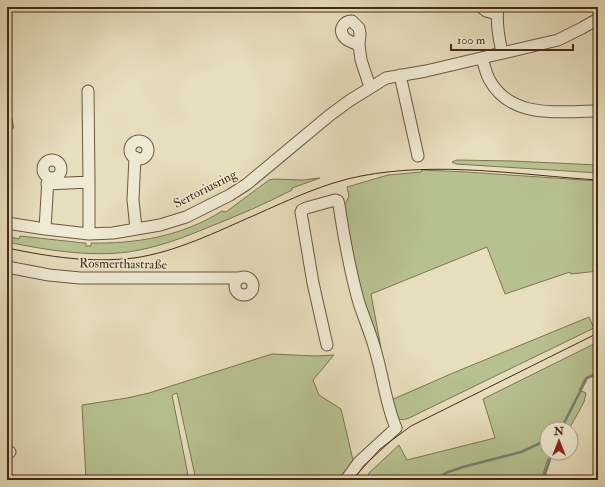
<svg xmlns="http://www.w3.org/2000/svg" width="605" height="487" font-family="'IM FELL Double Pica',serif">
	<style>
		.green { fill: #b7c190; stroke: #7e7552 }
		.lines { fill: none; stroke-linecap: round; stroke-linejoin: round }
		.stream { stroke: #778174; stroke-width: 2.5 }
		.minor-casing { stroke: #6e563f; stroke-width: 13 }
		.minor { stroke: #efead4; stroke-width: 11 }
		.tram { stroke: #462915; stroke-width: 1 }
		.labels { text-anchor: middle; dominant-baseline: central; stroke-width: 3; stroke-linejoin: round; paint-order: stroke }
		.street-label { font-size: 13px; fill: #462915; stroke: #efead4 }
	</style>
	<rect width="100%" height="100%" fill="#e7debd"/>
	<filter id="stains"><feTurbulence type="fractalNoise" baseFrequency=".005" numOctaves="4"/><feColorMatrix values="0 0 0 0 .2 0 0 0 0 .09 0 0 0 0 .02 0 0 0 .5 -.17"/></filter>
	<radialGradient id="worn" r=".72"><stop offset=".6" stop-color="#630" stop-opacity="0"/><stop offset="1" stop-color="#630" stop-opacity=".3"/></radialGradient>
	<path class="green" d="M 7,105 L 10,110 L 14,128 L 7,128 Z
		M 457,160 L 512,161 L 598,165 L 598,173 L 456,164 L 452,162 Z
		M 422,170 L 466,172 L 598,181 L 598,271 L 571,274 L 570,272 L 505,294 L 487,247 L 371,294 L 381,348 L 376,344 L 361,300 L 343,210 L 349,196 L 347,187 L 388,175 L 421,172 Z
		M 320,178 L 292,188 L 292,190 C 265,204 237,216 209,227 C 183,238 156,248 128,252 C 88,257 46,250 7,242 L 7,236 L 19,239 L 20,236 L 84,243 L 86,243 L 86,246 L 91,246 L 91,243 C 136,244 183,236 222,211 L 226,212 L 269,180 L 274,179 L 303,180 Z
		M 589,317 L 594,328 L 409,418 C 395,424 394,412 389,401 L 453,373 Z
		M 598,342 L 598,372 L 585,378 L 579,390 L 586,393 L 584,402 L 569,429 L 547,429 L 547,453 L 557,453 L 555,457 L 548,459 L 541,480 L 366,480 L 369,473 L 399,445 L 407,460 L 495,438 L 483,399 Z
		M 272,354 L 316,356 L 334,355 L 313,380 L 319,395 L 341,409 L 353,460 L 338,480 L 196,480 L 177,393 L 172,395 L 189,480 L 86,480 L 82,405 L 127,398 L 149,393 Z"/>
	<g class="lines">
		<path class="stream" d="M 561,429 L 587,378 L 598,373
			M 433,480 L 448,472 L 463,467 L 521,452 L 547,440
			M 543,480 L 552,453"/>
		<defs>
			<path id="minor" d="M 481,7 L 486,11 L 497,14
				M 498,7 C 496,23 499,38 502,53
				M 359,45 C 354,43 347,41 344,37 C 338,29 344,21 352,21 L 359,28 L 360,34 L 359,45 L 361,60 L 370,87
				M 482,58 C 484,65 486,73 489,79 C 511,120 559,111 598,111
				M 400,75 L 418,156
				M 88,91 L 89,182
				M130 150a9 9 0 1 1 18 0a9 9 0 1 1-18 0Z
				M 135,157 L 133,200 L 136,229
				M43 169a9 9 0 1 1 18 0a9 9 0 1 1-18 0Z
				M 47,184 L 89,182 L 89,234
				M 7,223 L 45,229 L 89,234 L 113,233 L 160,225 L 186,217 L 230,195 L 247,184 L 330,115 L 349,101 L 386,78 L 426,71 L 558,40 L 582,28 L 598,19
				M 45,229 L 48,178
				M 7,267 L 49,275 L 80,278 L 240,278
				M235 286a9 9 0 1 1 18 0a9 9 0 1 1-18 0Z
				M 327,345 L 313,283 L 301,212 L 302,210 L 306,208 L 335,200 L 338,201 L 339,205 C 344,238 350,271 359,303 C 364,318 370,332 374,346 C 383,374 385,402 396,428 L 359,462 L 346,480
				M 7,452 L 10,452"/>
		</defs>
		<use href="#minor" class="minor-casing"/>
		<use href="#minor" class="minor"/>
		<path class="tram" d="M 7,248 C 51,257 89,263 134,258 C 176,252 216,232 255,215 C 289,200 324,183 361,176 C 439,161 519,175 598,180
			M 352,480 L 380,449 L 411,426 L 598,333"/>
	</g>
	<g class="labels">
		<g class="street-label">
			<text transform="translate(205 189) rotate(-27)">Sertoriusring</text>
			<text transform="translate(123 264) rotate(1)">Rosmerthastraße</text>
		</g>
	</g>
	<rect width="605" height="487" fill="none" stroke="#e7debd" stroke-width="24"/>
	<rect x="8" y="8" width="589" height="471" fill="none" stroke="#462915" stroke-width="2"/>
	<rect x="12" y="12" width="581" height="463" fill="none" stroke="#462915"/>
	<g transform="translate(559 441)"><circle r="19" fill="#efead4" stroke="#ab9d88"/>
	<path d="M0-3L7 15L0 10L-7 15Z" fill="#8f2418"/>
	<text y="-6" font-size="11" font-weight="bold" text-anchor="middle" fill="#462915">N</text>
	</g>
	<path d="M451 44v6h122v-6" fill="none" stroke="#462915" stroke-width="2"/>
	<text x="457" y="44" font-size="12" fill="#462915" stroke="#efead4" stroke-width="3" paint-order="stroke">100 m</text>
	<rect width="100%" height="100%" filter="url(#stains)"/>
	<rect width="100%" height="100%" fill="url(#worn)"/>
</svg>
